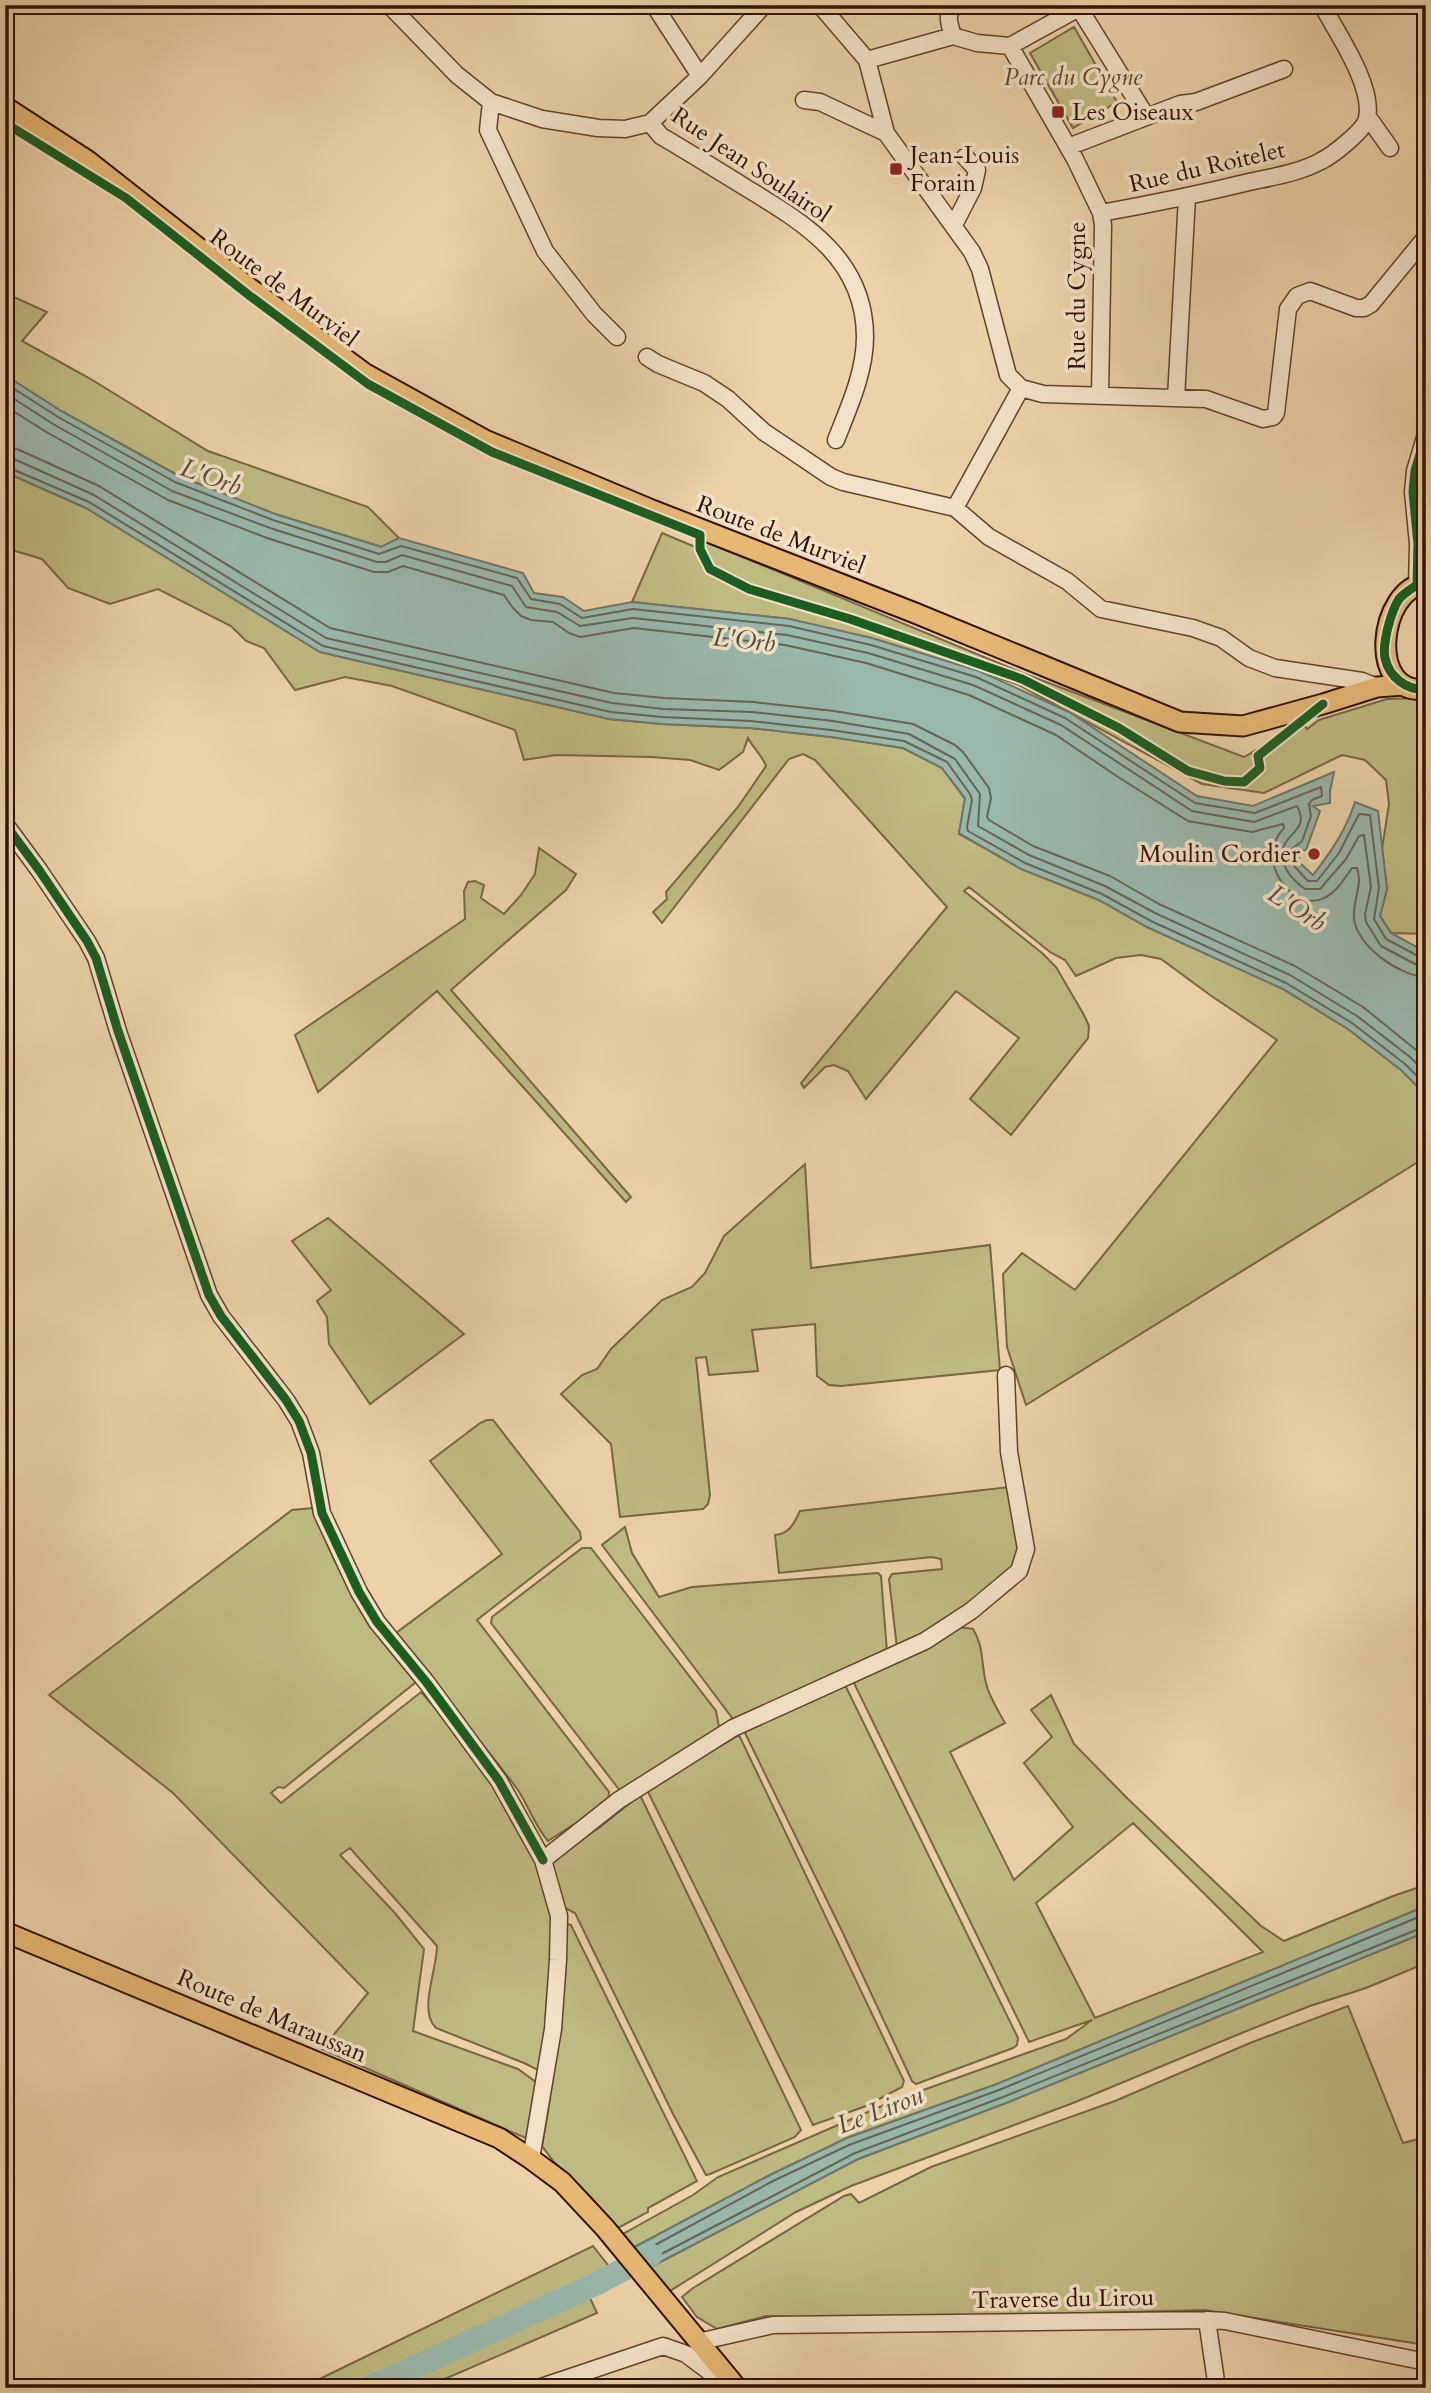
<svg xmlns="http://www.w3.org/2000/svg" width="1431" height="2393" font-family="Cardo,serif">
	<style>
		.green { fill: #bfb982; stroke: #786642; stroke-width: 2; fill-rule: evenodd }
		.water { fill: #99b7ab; stroke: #707567; stroke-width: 2 }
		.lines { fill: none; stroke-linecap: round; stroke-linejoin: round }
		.shore { stroke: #666456; stroke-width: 2 }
		.river { stroke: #99b7ab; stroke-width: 23 }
		.minor-casing { stroke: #60422c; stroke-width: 19 }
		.major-casing { stroke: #321202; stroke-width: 23 }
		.minor { stroke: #f3e1c7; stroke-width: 16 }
		.major { stroke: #e6b874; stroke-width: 19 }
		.cycleway-casing { stroke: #f3e1c7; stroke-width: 13 }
		.cycleway { stroke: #1b5e20; stroke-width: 9 }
		.poi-dot { fill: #8f2418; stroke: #f3e1c7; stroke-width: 2.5 }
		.labels { text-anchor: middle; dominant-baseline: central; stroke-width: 7; stroke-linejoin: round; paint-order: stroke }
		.park-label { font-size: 24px; font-style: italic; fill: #5c4428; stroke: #f3e1c7 }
		.poi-label { font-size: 24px; fill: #321202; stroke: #f3e1c7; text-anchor: start }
		.street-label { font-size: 24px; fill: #321202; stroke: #f3e1c7 }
		.water-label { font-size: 26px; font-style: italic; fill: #564c3d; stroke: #f3e1c7 }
	</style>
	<rect width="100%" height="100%" fill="#ecd1a9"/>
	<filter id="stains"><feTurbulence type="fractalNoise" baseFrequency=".00286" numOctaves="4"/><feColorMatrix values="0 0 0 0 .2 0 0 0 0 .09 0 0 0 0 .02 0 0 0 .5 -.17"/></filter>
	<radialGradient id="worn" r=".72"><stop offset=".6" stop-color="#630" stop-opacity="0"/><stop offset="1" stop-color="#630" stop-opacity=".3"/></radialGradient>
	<path class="green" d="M 1074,27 L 1117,102 L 1073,128 L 1030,53 Z
		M 5,293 L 47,312 L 22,341 L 89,378 L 208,451 L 368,507 L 399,538 L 382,547 L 275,514 L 179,476 L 61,411 L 5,375 Z
		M 5,472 L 86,508 L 320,652 L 609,719 L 662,724 L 750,728 L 831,737 L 903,748 L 942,768 L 965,799 L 959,834 L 1022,869 L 1099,900 L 1147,927 L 1283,989 L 1348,1029 L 1401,1070 L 1426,1095 L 1426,1157 L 1026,1405 L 1007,1347 L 1003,1274 L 1022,1253 L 1075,1290 L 1277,1040 L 1210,995 L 1161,959 L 1141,955 L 1116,958 L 1076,976 L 1065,960 L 1050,952 L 969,887 L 964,891 L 1042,953 L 1056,967 L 1084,1015 L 1089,1026 L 1088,1038 L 1011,1135 L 970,1099 L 1019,1038 L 956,991 L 866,1099 L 848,1071 L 834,1065 L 825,1067 L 804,1088 L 801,1083 L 947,907 L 815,760 L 803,754 L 789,759 L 662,923 L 653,912 L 667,899 L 666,892 L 738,807 L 766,766 C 762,755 753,748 748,738 L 743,752 L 719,770 L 690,760 L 651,757 L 556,755 L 524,760 L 515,730 L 392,686 L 345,677 L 295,690 L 264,648 L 246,641 L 231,626 L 158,589 L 110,604 L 68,588 L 42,559 L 5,548 Z
		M 662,533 L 700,549 L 704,541 L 1025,674 L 1244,757 L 1303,723 L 1307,729 L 1319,720 L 1387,699 L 1426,698 L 1426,934 L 1391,933 L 1380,916 L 1387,889 L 1382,849 L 1389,804 L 1386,780 L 1365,760 L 1342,755 L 1264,793 L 1202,784 L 1019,685 L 979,671 L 790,619 L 632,602 Z
		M 539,848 L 576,874 L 566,890 L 451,990 L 631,1197 L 626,1202 L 437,991 L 318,1092 L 295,1035 L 465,919 L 464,891 L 468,882 L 475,881 L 484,885 L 481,898 L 504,914 L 521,895 L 535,874 Z
		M 805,1164 L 811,1268 L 990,1245 L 1000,1370 L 841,1386 L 829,1385 L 817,1376 L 815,1324 L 752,1330 L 758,1371 L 709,1375 L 706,1357 L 696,1358 L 710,1495 L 708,1504 L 703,1509 L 620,1517 L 611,1444 L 561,1394 L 582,1375 L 597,1369 L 611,1349 L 662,1300 L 692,1287 L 705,1273 L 724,1236 Z
		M 328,1218 L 464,1334 L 370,1404 L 329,1344 L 327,1317 L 317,1301 L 331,1290 L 292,1241 Z
		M 487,1420 L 493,1420 L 580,1532 L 581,1539 L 477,1620 L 609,1792 L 608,1800 L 602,1806 L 548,1841 C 535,1826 529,1807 518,1790 C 479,1737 435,1687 392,1636 L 502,1554 L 430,1461 L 480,1423 Z
		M 1009,1487 L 1022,1549 L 1015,1579 L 897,1648 L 889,1579 L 892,1574 L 942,1569 L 941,1559 L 932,1557 L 779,1573 L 775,1535 C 789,1534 794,1524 800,1511 Z
		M 312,1508 C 330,1554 352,1600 381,1640 C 392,1654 404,1668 416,1682 L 284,1788 L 278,1787 L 271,1793 L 281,1803 L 421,1692 L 473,1751 L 534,1851 L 553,1919 L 554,1943 L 542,2072 L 524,2063 L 436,2028 C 418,2011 437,1970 437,1946 L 350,1848 L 340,1855 L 395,1913 L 424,1949 L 413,2031 L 518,2069 L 540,2085 L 528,2139 L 322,2049 L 368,1993 L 173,1793 L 49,1695 L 292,1510 Z
		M 625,1527 L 632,1553 L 659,1597 L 692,1587 L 878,1573 L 881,1576 L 887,1652 L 733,1719 L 602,1545 Z
		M 582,1548 L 591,1548 L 716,1711 L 719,1727 L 621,1792 L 491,1623 L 492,1617 Z
		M 959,1627 L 973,1629 C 984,1646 981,1664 986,1683 C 989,1697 998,1710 1005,1723 L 950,1752 L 1014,1880 L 1073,1827 L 1024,1763 L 1052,1737 L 1031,1710 L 1051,1695 L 1074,1744 L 1128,1799 L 1261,1926 L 1284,1941 L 1393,1896 L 1426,1885 L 1426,1906 L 997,2084 L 847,2138 L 770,2175 L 631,2249 L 621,2235 L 693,2195 L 718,2177 L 898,2099 L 1066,2039 L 1092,2020 L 1029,2042 L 853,1681 ZM 1133,1823 L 1263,1952 L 1095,2018 L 1036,1903 Z
		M 845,1685 L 1018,2038 L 1017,2045 L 1013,2048 L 916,2084 L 912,2081 L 841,1929 L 744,1731 Z
		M 739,1735 L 904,2081 L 902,2087 L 866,2106 L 813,2125 L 647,1790 Z
		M 640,1795 L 801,2130 L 795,2137 L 710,2174 L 706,2175 L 673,2114 L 575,1913 L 561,1906 L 551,1864 L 565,1848 L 599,1828 Z
		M 564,1923 L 571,1925 L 697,2181 L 648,2208 L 648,2212 L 618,2228 L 587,2193 L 554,2162 L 542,2146 C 556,2073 560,1997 564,1923 Z
		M 1426,1932 L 1426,1963 L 1366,1988 L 1310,2006 L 1244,2032 L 1073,2103 L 851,2186 L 796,2212 L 670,2291 L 645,2270 L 858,2159 L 1006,2103 Z
		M 1348,2006 L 1403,2143 L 1426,2137 L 1426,2345 L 1204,2310 L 861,2319 L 766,2316 L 717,2329 L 697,2317 L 682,2297 L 693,2288 L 844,2196 L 851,2194 L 859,2203 L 931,2167 L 1115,2101 L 1250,2043 Z
		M 593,2246 L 611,2269 L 587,2283 L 424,2358 L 429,2369 L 590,2298 L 597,2313 L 424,2388 L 301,2388 Z"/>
	<path class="water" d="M 5,375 L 61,411 L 179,476 L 275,514 L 381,547 L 399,538 L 523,573 L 534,593 L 563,597 L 584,611 L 632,602 L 790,619 L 872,638 L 979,671 L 1069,712 L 1197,796 L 1253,806 L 1334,772 L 1330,791 L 1330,803 L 1313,806 L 1320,811 L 1306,850 L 1298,851 L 1300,863 L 1313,875 C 1331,852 1346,830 1355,802 L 1378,811 L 1387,889 L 1380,916 L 1391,933 L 1426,952 L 1426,1095 L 1401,1070 L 1348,1029 L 1283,989 L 1147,927 L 1099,900 L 1021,869 L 959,833 L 965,798 L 942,768 L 903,748 L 831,737 L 750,728 L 662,724 L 609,719 L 320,652 L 86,508 L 5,472 Z
		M 1426,1906 L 1426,1932 L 1006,2103 L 858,2159 L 645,2270 L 629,2250 L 770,2175 L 847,2138 L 997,2084 Z"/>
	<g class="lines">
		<path class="shore" d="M 5,383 L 58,417 L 175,482 L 273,520 L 379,554 L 401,546 L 517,578 L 531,599 L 560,604 L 582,618 L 633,609 L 789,626 L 871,645 L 976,677 L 1065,718 L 1195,803 L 1255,813 L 1321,787 L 1322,796 L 1312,800 L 1309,804 L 1311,816 L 1302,841 L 1292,849 L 1294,866 L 1308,881 L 1317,881 L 1339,853 L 1359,814 L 1370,815 L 1379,888 L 1374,919 L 1386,939 L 1420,957 L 1426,957
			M 5,393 L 53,424 L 172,491 L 270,528 L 377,562 L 386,562 L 402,555 L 512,586 L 526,607 L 557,612 L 580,626 L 633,618 L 787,635 L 868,653 L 973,685 L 1061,725 L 1192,811 L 1254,822 L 1297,806 C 1309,828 1290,831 1284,846 C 1277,863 1292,880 1305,889 L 1320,889 L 1346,859 L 1359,836 L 1364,835 L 1371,887 L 1365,914 L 1366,922 L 1381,946 L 1417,965 L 1426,966
			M 5,406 L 48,433 L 168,500 L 267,538 L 374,572 L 388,572 L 403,566 L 504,595 L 513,608 L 521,616 L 531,620 L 553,622 L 569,633 L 580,637 L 634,628 L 785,645 L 866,663 L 969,695 L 1056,735 L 1118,777 L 1188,821 L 1252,832 L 1283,824 L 1284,828 C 1253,859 1293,916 1326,897 C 1337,891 1345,878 1352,868 L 1357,868 C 1363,885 1353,899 1354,917 C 1355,945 1399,976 1426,977
			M 5,447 L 17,449 L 99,486 L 330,628 L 614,693 L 664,698 L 753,702 L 834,711 L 913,724 L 955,745 L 963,752 L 989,788 L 991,798 L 987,817 L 989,820 L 1033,846 L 1110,876 L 1159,904 L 1295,966 L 1363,1007 L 1426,1058
			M 5,458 L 14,459 L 94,495 L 326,638 L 612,703 L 663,709 L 752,712 L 833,721 L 909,734 L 955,759 L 980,794 L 978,826 L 1029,855 L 1105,886 L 1155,913 L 1290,975 L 1357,1016 L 1410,1057 L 1426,1073
			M 5,466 L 89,502 L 323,646 L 611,712 L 662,717 L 751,721 L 831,730 L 904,741 L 947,762 L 970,794 L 972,800 L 967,827 L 968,831 L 1025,863 L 1102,894 L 1151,921 L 1286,983 L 1352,1023 L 1405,1064 L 1426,1085
			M 642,2255 L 644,2251 L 773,2181 L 849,2145 L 999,2090 L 1426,1914
			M 646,2260 L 650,2260 L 855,2153 L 1003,2097 L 1426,1926"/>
		<path class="river" d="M 369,2388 L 598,2283 L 651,2255"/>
		<defs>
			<path id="minor" d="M 389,5 L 457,75 L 491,102 L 542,119 L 598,128 L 625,129 L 650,123 L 700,76 L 764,5
				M 654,5 L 700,76
				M 820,5 L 867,60 L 886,133 L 972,252 L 980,269 L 1008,375 L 1021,388 L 1043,394 L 1206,399 L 1263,419 L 1273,417 L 1276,413 L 1288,309 L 1297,296 L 1310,291 L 1356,308 L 1364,308 L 1371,304 L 1426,237
				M 953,36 C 950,25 944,14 956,5
				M 1010,46 L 1075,159 L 1101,213 L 1103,225 L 1100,396
				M 1010,46 L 1079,8 L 1146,116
				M 867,60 L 953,36 L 977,43 L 1010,46
				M 804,100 L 820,102 L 886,133
				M 491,102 L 488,130 L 545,251 L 594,314 L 617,337
				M 1368,117 L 1390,148
				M 650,123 L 661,136 C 690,153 719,171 748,189 C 806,224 865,260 865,337 C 865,372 849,407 836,440
				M 1068,147 L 1180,104 L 1196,102 L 1284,69
				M 1101,213 C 1151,204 1200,194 1249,182 C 1272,177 1299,173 1321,161 C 1333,155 1365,130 1367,118 C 1374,86 1337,33 1322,5
				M 954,225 L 973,188 L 977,170 L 965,157
				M 647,357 L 658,364 L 704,383 L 728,399 L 764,432 L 831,477 L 843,482 L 955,508 L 989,537 L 1067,581 L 1101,609 L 1193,628 L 1221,638 L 1249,658 L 1275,668 L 1362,681 L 1377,687
				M 1176,398 L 1187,197
				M 955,508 L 1021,388
				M 1417,585 L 1418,544 L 1413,492 L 1415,471 L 1426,434
				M 5,824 L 39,870 L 87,941 L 96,958 L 118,1031 L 209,1295 L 221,1316 L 286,1400 L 299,1421 L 311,1453 L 322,1513 L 359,1592 L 377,1622 L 427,1683 L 499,1781 L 543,1860
				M 531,2159 L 553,2029 L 558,1960 L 559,1916 L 543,1860 L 619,1800 L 733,1728 L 925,1641 L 971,1611 L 1019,1571 L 1026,1549 L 1009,1452 L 1006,1375
				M 1207,2320 L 1217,2388
				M 698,2342 L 773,2325 L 1207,2320 L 1225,2321 L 1426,2362
				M 538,2388 L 663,2346 L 686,2354 L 731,2388"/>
			<path id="major" d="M 5,107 L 88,161 L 252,290 L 364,373 L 485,440 L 652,510 L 915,613 L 1180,722 L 1243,726 L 1323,704 L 1377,687 L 1404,685
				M 1426,583 C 1378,589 1367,697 1426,689
				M 5,1932 L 499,2138 L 531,2159 L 562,2182 L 605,2228 L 737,2388"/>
		</defs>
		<use href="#minor" class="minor-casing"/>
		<use href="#major" class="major-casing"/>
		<use href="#minor" class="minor"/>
		<use href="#major" class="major"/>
		<defs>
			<path id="cycleway" d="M 5,123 L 126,198 L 250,296 L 368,384 L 492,452 L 700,535 L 700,549 L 710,569 L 749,589 L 850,619 L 1022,679 L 1119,728 L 1188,771 L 1224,781 L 1244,782 L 1260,768 L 1258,756 L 1323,704
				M 1426,434 L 1415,471 L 1413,492 L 1418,544 L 1417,585 C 1411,589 1404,593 1399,599 C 1391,611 1382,644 1385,658 C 1389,677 1407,691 1426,689
				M 5,824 L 39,870 L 87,941 L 96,958 L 118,1031 L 209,1295 L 221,1316 L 286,1400 L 299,1421 L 311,1453 L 322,1513 L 359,1592 L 377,1622 L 427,1683 L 499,1781 L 543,1860"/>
		</defs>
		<use href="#cycleway" class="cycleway-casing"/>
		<use href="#cycleway" class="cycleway"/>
	</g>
	<g class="poi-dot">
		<rect x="1051" y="105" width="14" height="14" rx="3.5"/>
		<rect x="889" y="162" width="14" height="14" rx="3.5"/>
		<circle cx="1314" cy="854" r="7"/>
	</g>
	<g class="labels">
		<g class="park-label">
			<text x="1073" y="77">Parc du Cygne</text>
		</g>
		<g class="poi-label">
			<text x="1072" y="112">Les Oiseaux</text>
			<text x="910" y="155">Jean-Louis<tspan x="910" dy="28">Forain</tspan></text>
			<text x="1300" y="854" text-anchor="end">Moulin Cordier</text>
		</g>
		<g class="street-label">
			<text transform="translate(751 165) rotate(34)">Rue Jean Soulairol</text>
			<text transform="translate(1207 167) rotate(-13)">Rue du Roitelet</text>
			<text transform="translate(284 288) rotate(37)">Route de Murviel</text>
			<text transform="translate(1077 296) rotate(-90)">Rue du Cygne</text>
			<text transform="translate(781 535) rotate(21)">Route de Murviel</text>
			<text transform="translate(272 2016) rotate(23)">Route de Maraussan</text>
			<text transform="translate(1063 2299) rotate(-1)">Traverse du Lirou</text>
		</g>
		<g class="water-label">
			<text transform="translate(211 477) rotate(20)">L'Orb</text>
			<text transform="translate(744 640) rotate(6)">L'Orb</text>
			<text transform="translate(1297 908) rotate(33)">L'Orb</text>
			<text transform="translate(880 2110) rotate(-21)">Le Lirou</text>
		</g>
	</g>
	<rect width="1431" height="2393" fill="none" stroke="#ecd1a9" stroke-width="28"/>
	<rect x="7" y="7" width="1417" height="2379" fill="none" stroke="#321202" stroke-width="3.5"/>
	<rect x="14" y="14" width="1403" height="2365" fill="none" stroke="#321202" stroke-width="2"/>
	<rect width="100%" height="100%" filter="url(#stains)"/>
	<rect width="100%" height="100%" fill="url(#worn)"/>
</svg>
